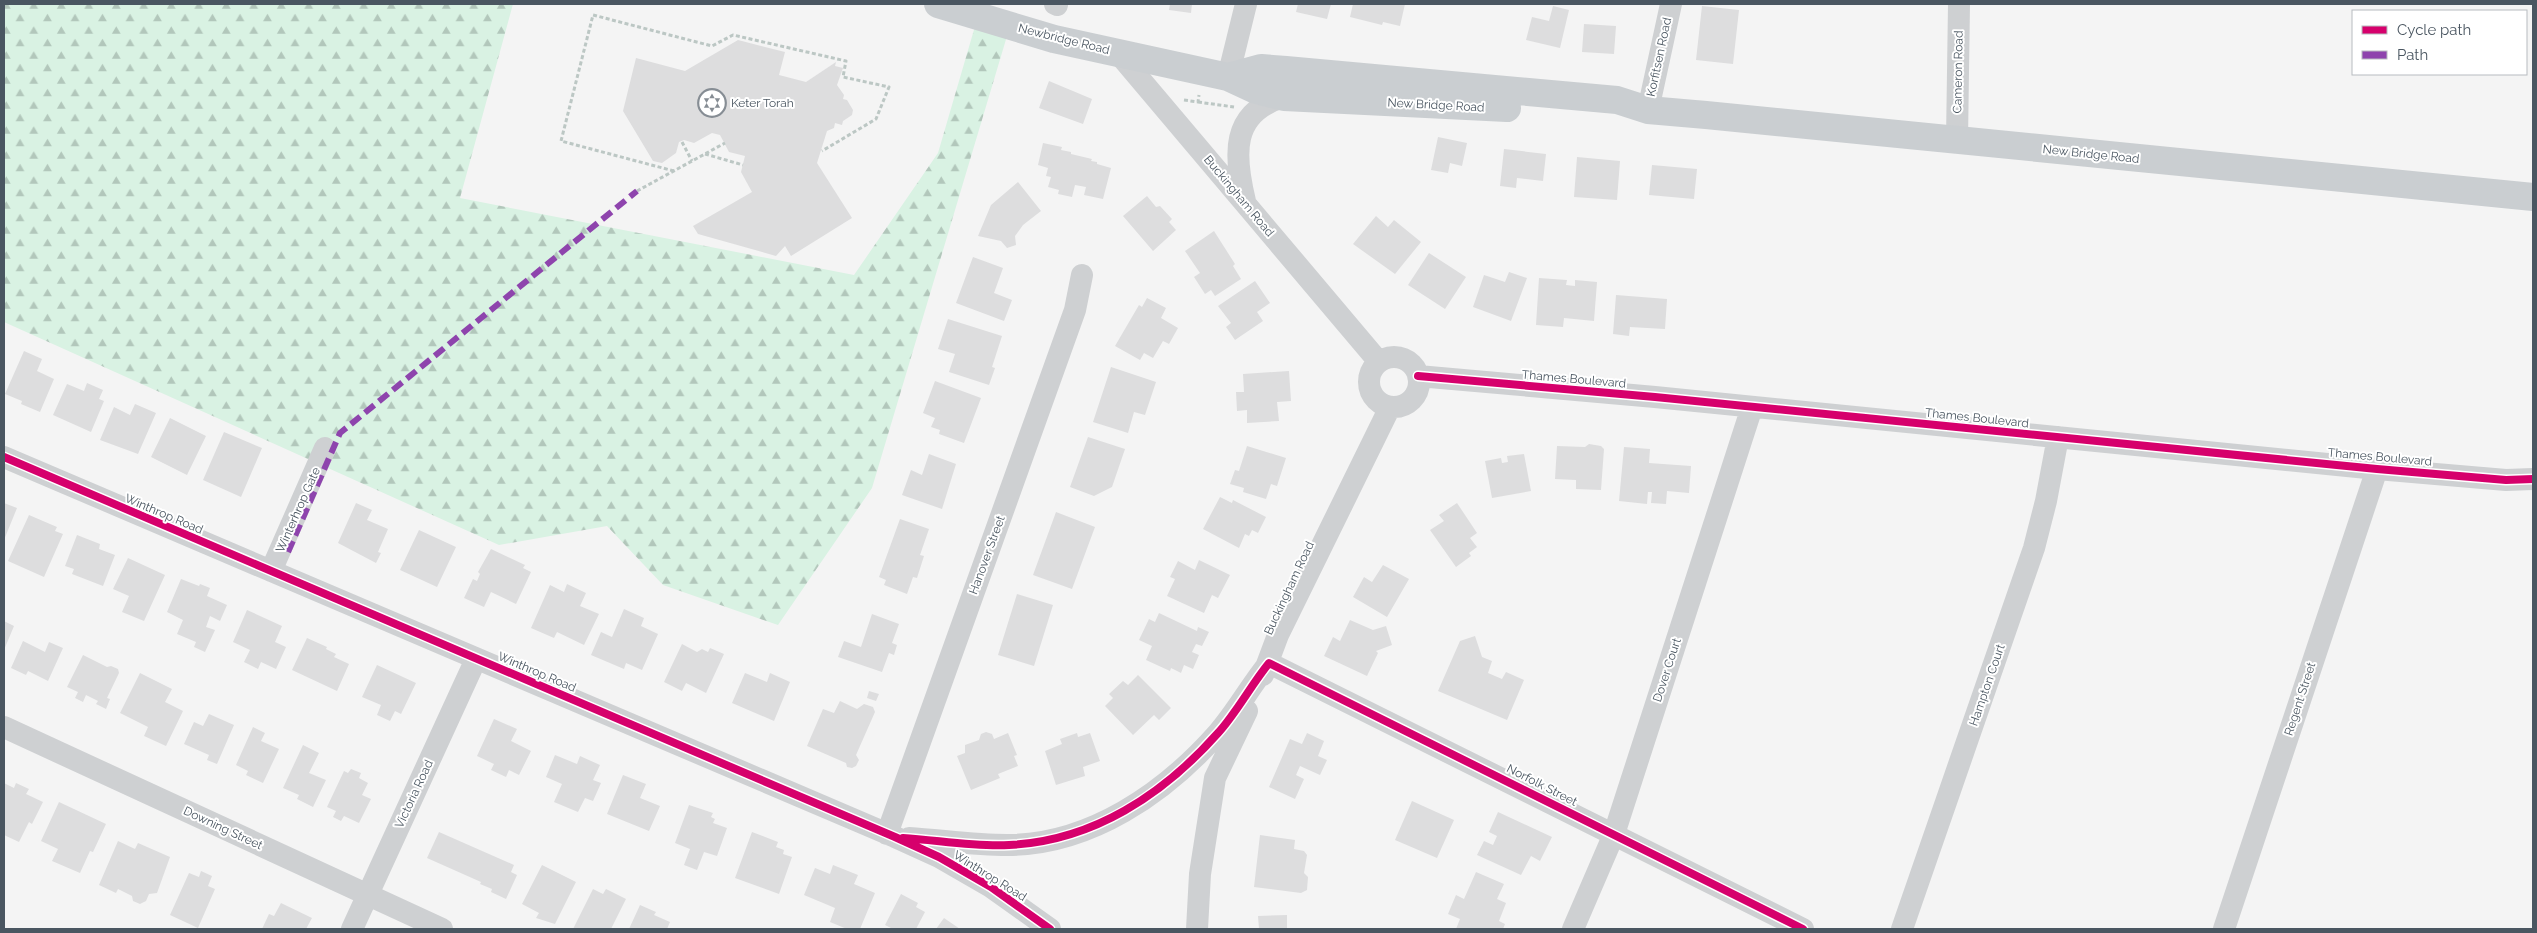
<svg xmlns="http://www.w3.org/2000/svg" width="2537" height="933" font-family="Raleway,sans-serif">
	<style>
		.forest { fill: url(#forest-firs) }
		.building { fill: #ddddde }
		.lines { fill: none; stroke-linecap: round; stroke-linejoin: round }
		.path { stroke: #bcc7c4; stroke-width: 3; stroke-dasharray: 4 2.5; stroke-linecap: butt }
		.minor { stroke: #ced0d2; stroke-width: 22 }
		.major { stroke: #caced1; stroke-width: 28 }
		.quiet { stroke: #8e44ad; stroke-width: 6; stroke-dasharray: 12 6; stroke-linecap: butt }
		.cycleway-casing { stroke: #fff; stroke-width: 11 }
		.cycleway { stroke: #d6006c; stroke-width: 8 }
		.labels { text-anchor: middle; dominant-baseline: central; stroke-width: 4; stroke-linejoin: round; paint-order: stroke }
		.street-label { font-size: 12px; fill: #4a5661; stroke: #fff }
		.poi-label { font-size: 12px; fill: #4a5661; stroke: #fff; text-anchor: start }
	</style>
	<defs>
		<pattern id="forest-firs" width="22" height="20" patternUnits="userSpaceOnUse" patternTransform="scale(1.25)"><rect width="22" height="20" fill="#d9f2e3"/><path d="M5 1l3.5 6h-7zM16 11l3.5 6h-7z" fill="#b2c7bb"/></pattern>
	</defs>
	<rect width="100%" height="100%" fill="#f4f4f4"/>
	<path class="forest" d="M 4,4 L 513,4 L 460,198 L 854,275 L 938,153 L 978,16 L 1010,26 L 872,488 L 778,625 L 663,585 L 607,526 L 499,545 L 4,322 Z"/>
	<path class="building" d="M 1170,4 L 1192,4 L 1191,13 L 1169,10 Z
		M 1298,4 L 1331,4 L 1327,19 L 1296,12 Z
		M 1353,4 L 1405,4 L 1400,26 L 1383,22 L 1382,25 L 1350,17 Z
		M 1553,6 L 1569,10 L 1560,48 L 1526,40 L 1532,17 L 1549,21 Z
		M 1702,6 L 1739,10 L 1733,64 L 1696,60 Z
		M 1584,24 L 1616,26 L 1614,54 L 1582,52 Z
		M 738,40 L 785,52 L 779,75 L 806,82 L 836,62 L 835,66 L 843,68 L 837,85 L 844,95 L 843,99 L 847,100 L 853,110 L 852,115 L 843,121 L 842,125 L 835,123 L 834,128 L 827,131 L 817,163 L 852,218 L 791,256 L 785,246 L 776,256 L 698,234 L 693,226 L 752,192 L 741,172 L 745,156 L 729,152 L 720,135 L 712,133 L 694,143 L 684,140 L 679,142 L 676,153 L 662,163 L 653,161 L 623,111 L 636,58 L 685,71 Z
		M 1049,81 L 1092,99 L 1083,124 L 1039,108 Z
		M 1438,137 L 1467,143 L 1462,166 L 1450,163 L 1448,173 L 1431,170 Z
		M 1043,143 L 1062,147 L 1061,150 L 1071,152 L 1071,154 L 1092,159 L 1091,161 L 1097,162 L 1097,164 L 1111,168 L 1103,199 L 1084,195 L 1086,187 L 1075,185 L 1072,197 L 1058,194 L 1059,190 L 1048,187 L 1051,177 L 1046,176 L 1048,168 L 1038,165 Z
		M 1504,149 L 1546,154 L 1543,181 L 1517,178 L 1516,188 L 1500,186 Z
		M 1577,157 L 1620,161 L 1617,200 L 1574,197 Z
		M 1652,165 L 1697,169 L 1694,199 L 1649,195 Z
		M 1018,182 L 1041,211 L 1023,225 L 1015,236 L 1016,245 L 1007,248 L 1001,241 L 978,236 L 991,205 Z
		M 1147,196 L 1156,207 L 1160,206 L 1172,219 L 1169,222 L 1176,230 L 1153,251 L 1123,216 Z
		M 1376,216 L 1388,227 L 1394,220 L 1421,242 L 1395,274 L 1353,244 Z
		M 1214,231 L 1235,264 L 1233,266 L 1241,279 L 1215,296 L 1211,290 L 1205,294 L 1194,277 L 1200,273 L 1185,251 Z
		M 1429,253 L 1466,277 L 1445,309 L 1408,285 Z
		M 973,257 L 1003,268 L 994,293 L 1012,300 L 1004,321 L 956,303 Z
		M 1509,272 L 1527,278 L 1511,321 L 1473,307 L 1484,275 L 1505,282 Z
		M 1539,278 L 1567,280 L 1566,285 L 1575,286 L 1575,280 L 1597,282 L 1594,321 L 1564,318 L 1563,327 L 1536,325 Z
		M 1255,281 L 1270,303 L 1257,312 L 1263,321 L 1235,340 L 1226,327 L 1231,323 L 1218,306 Z
		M 1616,295 L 1667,299 L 1665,329 L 1630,327 L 1629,336 L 1613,334 Z
		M 1147,298 L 1166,308 L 1161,318 L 1178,328 L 1169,344 L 1163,341 L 1153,358 L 1144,353 L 1140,360 L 1115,346 L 1139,305 L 1142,307 Z
		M 948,319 L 1002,336 L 992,367 L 995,368 L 989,385 L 949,372 L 955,354 L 938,349 Z
		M 24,351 L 42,359 L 37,371 L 54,379 L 40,412 L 21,404 L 22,401 L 5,394 Z
		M 1111,367 L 1156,382 L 1145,415 L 1134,412 L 1128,433 L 1093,422 Z
		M 1289,371 L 1291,401 L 1277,402 L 1279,421 L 1247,423 L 1247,410 L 1237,411 L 1236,392 L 1244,392 L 1243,374 Z
		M 935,381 L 981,398 L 964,443 L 939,434 L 940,430 L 931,427 L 935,418 L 923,413 Z
		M 87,383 L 103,390 L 99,399 L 104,401 L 91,432 L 53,415 L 67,384 L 84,391 Z
		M 135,404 L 156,413 L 138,454 L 100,440 L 114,407 L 130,415 Z
		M 170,418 L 206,436 L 187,475 L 151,457 Z
		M 224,432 L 262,448 L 241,497 L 203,480 Z
		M 1088,437 L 1125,449 L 1112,487 L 1094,496 L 1070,487 Z
		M 1589,444 L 1601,446 L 1604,449 L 1601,490 L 1576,489 L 1576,480 L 1555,479 L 1557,446 L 1585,447 Z
		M 1247,446 L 1286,458 L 1277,486 L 1271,484 L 1266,499 L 1243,492 L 1244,488 L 1230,484 L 1235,470 L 1239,471 Z
		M 1624,447 L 1650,449 L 1649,463 L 1691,466 L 1689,493 L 1667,491 L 1666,504 L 1651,503 L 1652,492 L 1648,492 L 1647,504 L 1619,501 Z
		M 929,454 L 956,464 L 942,509 L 902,495 L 911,470 L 922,475 Z
		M 1524,454 L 1531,491 L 1492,498 L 1485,461 L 1501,458 L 1502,463 L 1508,462 L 1507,456 Z
		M 1220,497 L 1232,503 L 1233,500 L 1266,517 L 1258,533 L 1252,530 L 1249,536 L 1245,534 L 1239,548 L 1203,529 Z
		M 4,503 L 17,508 L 4,540 Z
		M 356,503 L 372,510 L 367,520 L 388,529 L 378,552 L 381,553 L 376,563 L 338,543 Z
		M 1457,503 L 1477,533 L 1470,538 L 1477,547 L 1469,553 L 1471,556 L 1456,567 L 1430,530 L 1444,521 L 1439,515 Z
		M 1056,512 L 1095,527 L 1072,589 L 1033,575 Z
		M 29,515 L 57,527 L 55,531 L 63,534 L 44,577 L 8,561 Z
		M 900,519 L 929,529 L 920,555 L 924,556 L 917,578 L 913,577 L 907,594 L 884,585 L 886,580 L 879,577 Z
		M 419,530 L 456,547 L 437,587 L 400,570 Z
		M 77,535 L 100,544 L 99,549 L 115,555 L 103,586 L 72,574 L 74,569 L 65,566 Z
		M 491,549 L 525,565 L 523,568 L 531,572 L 516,604 L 491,592 L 484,607 L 464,598 L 473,579 L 477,581 L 480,574 L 478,572 Z
		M 128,558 L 165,575 L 144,621 L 122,612 L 129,596 L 113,589 Z
		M 1199,560 L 1230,575 L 1218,598 L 1212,595 L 1204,613 L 1167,596 L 1175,579 L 1170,577 L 1178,561 L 1195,570 Z
		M 1383,565 L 1409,579 L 1387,617 L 1353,597 L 1364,577 L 1372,582 Z
		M 181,579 L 199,586 L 200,584 L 210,588 L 207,596 L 227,605 L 220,621 L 210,616 L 206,627 L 215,630 L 205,652 L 194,647 L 196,642 L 177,634 L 183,620 L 167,612 Z
		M 567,584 L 586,593 L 580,606 L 599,614 L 584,645 L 557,632 L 554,638 L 531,628 L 550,585 L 564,592 Z
		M 1017,594 L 1053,605 L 1034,666 L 998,655 Z
		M 624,609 L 644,618 L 641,626 L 658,634 L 642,670 L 626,663 L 624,669 L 591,655 L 601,632 L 612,637 Z
		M 247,610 L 282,626 L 275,642 L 286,647 L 276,669 L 261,662 L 258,669 L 244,662 L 250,650 L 233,642 Z
		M 1159,613 L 1197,631 L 1198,627 L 1209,632 L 1202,646 L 1196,644 L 1192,652 L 1199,655 L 1193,669 L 1184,665 L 1181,673 L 1171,668 L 1170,671 L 1146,660 L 1152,646 L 1139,640 L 1149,619 L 1155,622 Z
		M 872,614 L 899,624 L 892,643 L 897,645 L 894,655 L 889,653 L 882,672 L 838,657 L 844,641 L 861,647 Z
		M 1350,620 L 1373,630 L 1386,626 L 1392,645 L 1376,651 L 1378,653 L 1367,676 L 1324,656 L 1333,637 L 1340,641 Z
		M 4,621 L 14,626 L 4,650 Z
		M 1475,636 L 1482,657 L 1492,661 L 1488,673 L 1502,679 L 1506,672 L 1524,680 L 1507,720 L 1438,691 L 1460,641 Z
		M 307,638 L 327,647 L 326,649 L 336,654 L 334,657 L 349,664 L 337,691 L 292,670 Z
		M 23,641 L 45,652 L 49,642 L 63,648 L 48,681 L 28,671 L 26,675 L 11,668 Z
		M 682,644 L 697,652 L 702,649 L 708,652 L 710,648 L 724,654 L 706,693 L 686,683 L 682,691 L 664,682 Z
		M 83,655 L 107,667 L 111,666 L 118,669 L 119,673 L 107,698 L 110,699 L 106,709 L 96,704 L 98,701 L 86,695 L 83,702 L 75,698 L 78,692 L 67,687 Z
		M 377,665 L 416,683 L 401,714 L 395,711 L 390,721 L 377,715 L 381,705 L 362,697 Z
		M 140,673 L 172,689 L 165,702 L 183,711 L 166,746 L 144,736 L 148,727 L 120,713 Z
		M 745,673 L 767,682 L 770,673 L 790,682 L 774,721 L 732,703 Z
		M 1138,675 L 1171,708 L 1159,720 L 1154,715 L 1133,735 L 1105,706 L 1113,698 L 1109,694 L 1123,681 L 1128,685 Z
		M 869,691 L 879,694 L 876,701 L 867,698 Z
		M 840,701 L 857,709 L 864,704 L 873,707 L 875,712 L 856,755 L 859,760 L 856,766 L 852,768 L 847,767 L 846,763 L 807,746 L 823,709 L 834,713 Z
		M 209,714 L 234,725 L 217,764 L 207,760 L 209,755 L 184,744 L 194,722 L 203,726 Z
		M 494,719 L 517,729 L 511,741 L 531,751 L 519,775 L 509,770 L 506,777 L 491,770 L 494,764 L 477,756 Z
		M 253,727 L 265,733 L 261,741 L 279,749 L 263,783 L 246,775 L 248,771 L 236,765 Z
		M 986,732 L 992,734 L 994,739 L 1008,733 L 1017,755 L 1014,756 L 1018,766 L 998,774 L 1000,778 L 971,790 L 957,756 L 965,753 L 965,745 L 979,740 L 981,734 Z
		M 1077,733 L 1078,737 L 1090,733 L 1100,761 L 1083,767 L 1085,776 L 1056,785 L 1045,751 L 1062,744 L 1060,739 Z
		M 1307,733 L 1324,741 L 1318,756 L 1327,760 L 1320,775 L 1300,766 L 1296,775 L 1304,779 L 1295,799 L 1269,787 L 1290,739 L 1302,744 Z
		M 303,745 L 319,753 L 309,773 L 326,780 L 313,807 L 297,799 L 299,795 L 283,788 Z
		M 555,755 L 577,764 L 580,756 L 600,765 L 593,780 L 601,783 L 593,801 L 585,798 L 578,812 L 554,802 L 562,784 L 546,777 Z
		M 351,769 L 361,773 L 359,778 L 368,783 L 362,795 L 371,799 L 359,823 L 344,816 L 341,821 L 333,817 L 336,811 L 327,807 L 344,771 L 348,773 Z
		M 623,775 L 646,784 L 640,798 L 660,806 L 649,831 L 607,814 Z
		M 4,783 L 14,788 L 16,783 L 29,789 L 26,794 L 43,802 L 32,824 L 29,822 L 19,842 L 4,835 Z
		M 1412,801 L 1454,820 L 1437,858 L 1395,840 Z
		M 59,802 L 106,824 L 93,852 L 90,851 L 80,873 L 52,861 L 58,849 L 41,841 Z
		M 689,805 L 713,813 L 711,817 L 715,819 L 713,823 L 727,828 L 717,856 L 704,852 L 697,870 L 684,865 L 690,849 L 675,843 Z
		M 1498,812 L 1552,837 L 1540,861 L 1531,856 L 1521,875 L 1477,855 L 1484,841 L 1493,845 L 1497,836 L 1489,832 Z
		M 439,832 L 514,865 L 511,872 L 517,875 L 506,899 L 491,892 L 492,889 L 480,884 L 481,882 L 427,858 Z
		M 752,832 L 778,842 L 776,847 L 784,850 L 783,854 L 792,857 L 779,894 L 735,878 Z
		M 1260,835 L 1295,840 L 1294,849 L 1304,851 L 1307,855 L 1304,873 L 1308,877 L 1307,890 L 1301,893 L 1254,887 Z
		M 118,841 L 135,849 L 138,843 L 170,857 L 157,893 L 149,894 L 146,901 L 140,904 L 133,901 L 132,896 L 118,889 L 116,893 L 99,885 Z
		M 542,865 L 576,882 L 555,924 L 536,918 L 539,913 L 522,904 Z
		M 833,865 L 858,875 L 854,884 L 875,893 L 860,929 L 847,929 L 830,922 L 835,908 L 804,895 L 815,868 L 830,874 Z
		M 201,871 L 212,876 L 208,886 L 215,889 L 198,928 L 170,915 L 189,873 L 199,877 Z
		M 1476,872 L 1504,884 L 1497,899 L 1506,903 L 1499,921 L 1505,924 L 1503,929 L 1456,929 L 1460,919 L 1448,914 L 1456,895 L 1464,899 Z
		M 593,889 L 603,894 L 606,889 L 626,899 L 611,929 L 573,929 Z
		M 901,894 L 918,903 L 916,907 L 925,912 L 916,929 L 893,929 L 885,925 Z
		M 281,903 L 312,918 L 306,929 L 262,929 L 269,914 L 274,916 Z
		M 640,905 L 656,912 L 654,915 L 670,922 L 667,929 L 629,929 Z
		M 1287,915 L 1287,929 L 1259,929 L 1258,916 Z
		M 944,918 L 960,929 L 936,929 Z"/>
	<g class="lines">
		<path class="path" d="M 1184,100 L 1198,102 L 1199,95
			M 1198,102 L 1234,107
			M 682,142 L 692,161
			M 705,154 L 743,165
			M 674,171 L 561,141 L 593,15 L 712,46 L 733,35 L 846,61 L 843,77 L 889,87 L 876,119 L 822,151
			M 637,191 L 725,143"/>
		<path class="minor" d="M 1055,4 L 1057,5
			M 1118,53 L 1379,362
			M 1228,77 L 1246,4
			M 1648,110 L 1671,4
			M 1957,140 L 1959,4
			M 1245,201 C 1234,156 1230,112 1284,97
			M1369 382a25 25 0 1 1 50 0a25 25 0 1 1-50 0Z
			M 1418,376 L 1655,397 L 2377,469 L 2506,480 L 2533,479
			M 4,457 L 895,837 L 939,857 L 991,887 L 1050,929
			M 271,571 L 325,448
			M 1263,675 L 1278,635 L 1390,407
			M 4,727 L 442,929
			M 887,834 L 1075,310 L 1082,275
			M 909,838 C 941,840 974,845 1007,845 C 1090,845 1165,793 1218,733 C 1237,711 1251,685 1269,663 L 1803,929
			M 352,929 L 476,659
			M 1197,929 L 1200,874 L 1215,778 L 1247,711
			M 1573,929 L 1614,834 L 1752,407
			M 1902,929 L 2034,548 L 2046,501 L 2058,437
			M 2224,929 L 2377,469"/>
		<path class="major" d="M 938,4 L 1054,39 L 1228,77 L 1256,90 L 1284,97 L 1507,108
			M 1228,77 L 1261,68 L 1286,70 L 1617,100 L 1648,110 L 1706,115 L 2533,197"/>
		<path class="quiet" d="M 288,552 L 340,433 L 637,191"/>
		<defs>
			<path id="cycleway" d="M 1418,376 L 1655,397 L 2377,469 L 2506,480 L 2533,479
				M 4,457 L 895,837 L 939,857 L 991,887 L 1050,929
				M 903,838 C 937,840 974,847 1009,845 C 1093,841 1163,795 1218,733 C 1237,712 1251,685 1269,663 L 1803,929"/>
		</defs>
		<use href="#cycleway" class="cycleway-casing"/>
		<use href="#cycleway" class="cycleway"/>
	</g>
	<defs>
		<symbol id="synagogue-ring" viewBox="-11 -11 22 22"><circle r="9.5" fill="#fff" stroke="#868d94" stroke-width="1.5"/><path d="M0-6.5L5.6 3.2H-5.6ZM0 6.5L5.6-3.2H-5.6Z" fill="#868d94"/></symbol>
	</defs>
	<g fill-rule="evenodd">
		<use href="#synagogue-ring" x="696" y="87" width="32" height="32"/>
	</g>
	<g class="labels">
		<g class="street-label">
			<text transform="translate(1064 39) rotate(14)">Newbridge Road</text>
			<text transform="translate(1659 57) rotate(-78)">Korfitsen Road</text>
			<text transform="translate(1958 72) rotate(-89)">Cameron Road</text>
			<text transform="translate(1436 105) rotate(3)">New Bridge Road</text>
			<text transform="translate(2091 154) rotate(6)">New Bridge Road</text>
			<text transform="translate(1239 196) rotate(50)">Buckingham Road</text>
			<text transform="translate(1574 379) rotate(5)">Thames Boulevard</text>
			<text transform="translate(1977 418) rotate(6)">Thames Boulevard</text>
			<text transform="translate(2380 457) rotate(5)">Thames Boulevard</text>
			<text transform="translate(298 510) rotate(-66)">Winterhrop Gate</text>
			<text transform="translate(164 514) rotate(23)">Winthrop Road</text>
			<text transform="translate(987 555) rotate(-70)">Hanover Street</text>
			<text transform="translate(1289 588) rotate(-65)">Buckingham Road</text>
			<text transform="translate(1667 670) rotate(-72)">Dover Court</text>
			<text transform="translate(537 672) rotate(23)">Winthrop Road</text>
			<text transform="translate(1987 685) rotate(-71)">Hampton Court</text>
			<text transform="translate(2300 699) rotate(-72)">Regent Street</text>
			<text transform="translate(1542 785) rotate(27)">Norfolk Street</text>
			<text transform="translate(414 794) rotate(-65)">Victoria Road</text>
			<text transform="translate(223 828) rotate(25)">Downing Street</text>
			<text transform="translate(990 876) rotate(32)">Winthrop Road</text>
		</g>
		<g class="poi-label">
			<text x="731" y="103">Keter Torah</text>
		</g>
	</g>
	<rect width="2537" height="933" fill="none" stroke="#4a5661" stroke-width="10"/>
	<rect x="2352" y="10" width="175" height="65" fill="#ffffff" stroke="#b7bbc0"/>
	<rect x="2362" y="26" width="25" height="8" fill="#d6006c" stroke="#b7bbc0"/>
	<text x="2397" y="35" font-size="15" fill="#4a5661">Cycle path</text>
	<rect x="2362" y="51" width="25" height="8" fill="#8e44ad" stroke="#b7bbc0"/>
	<text x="2397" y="60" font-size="15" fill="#4a5661">Path</text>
</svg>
